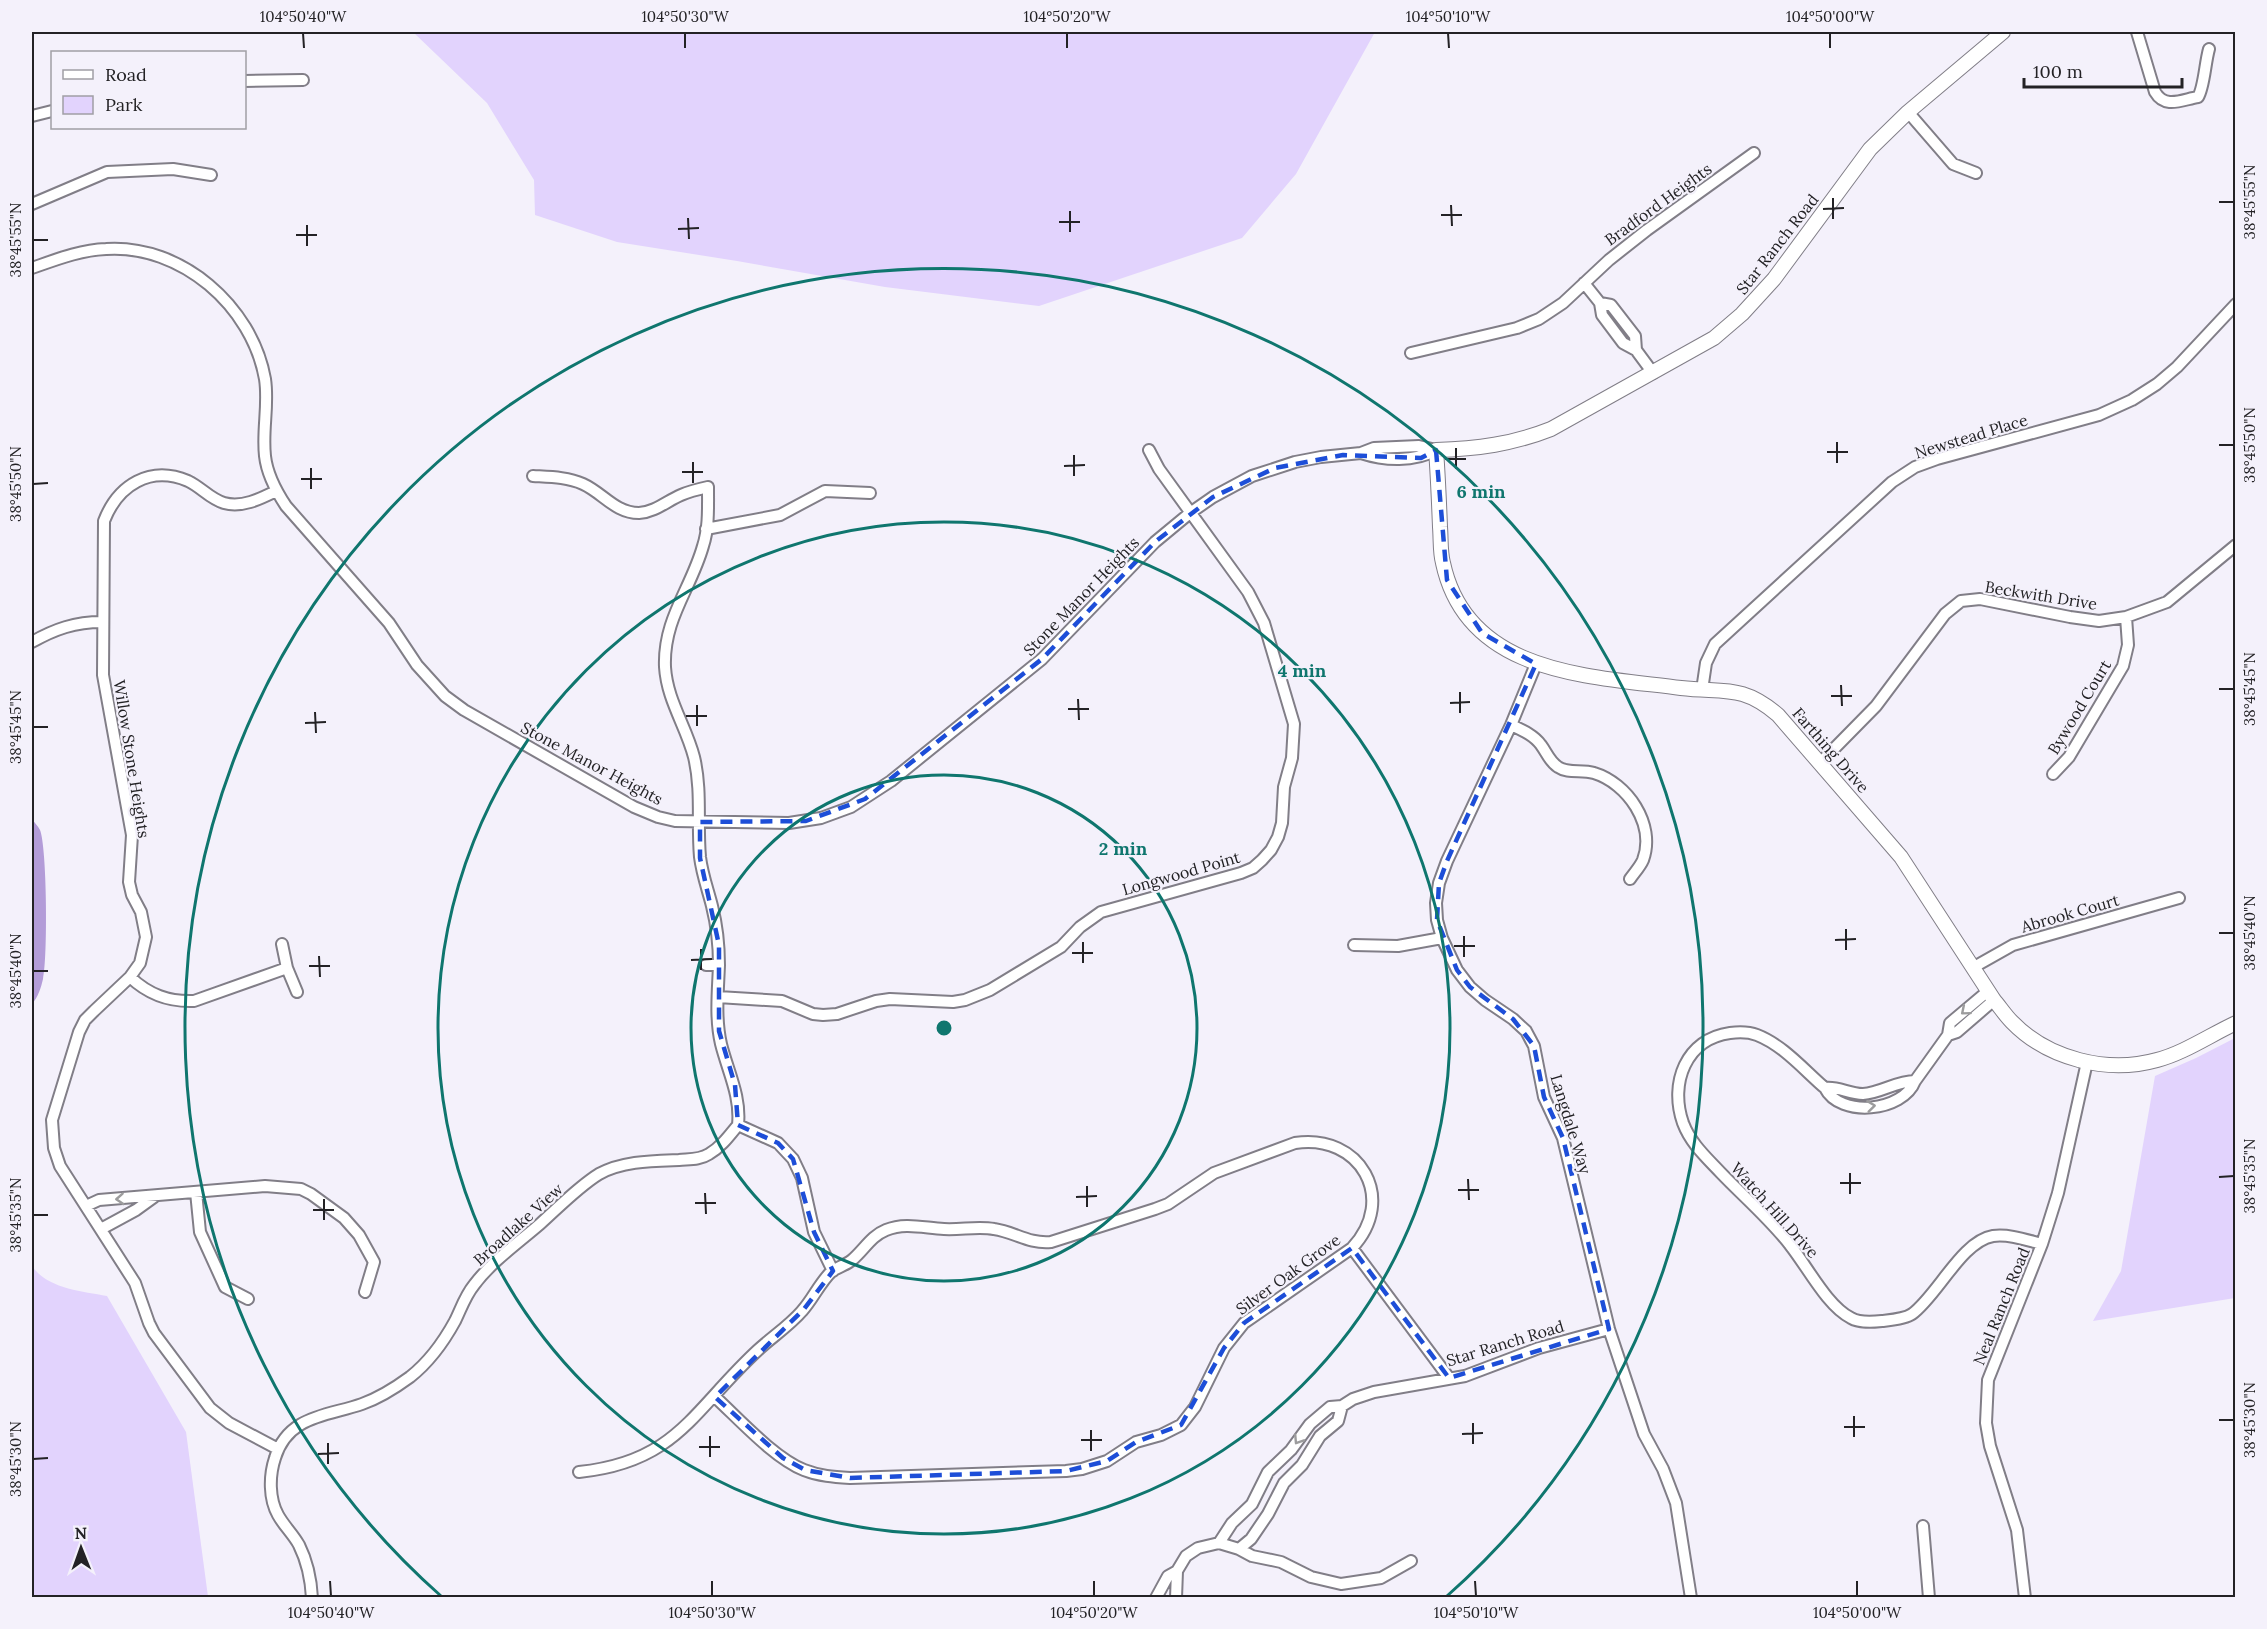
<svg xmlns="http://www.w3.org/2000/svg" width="2267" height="1629" font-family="Lora,serif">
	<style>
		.green { fill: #e2d3fd }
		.water { fill: #b39cd8 }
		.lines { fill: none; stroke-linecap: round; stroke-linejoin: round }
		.minor-casing { stroke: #817e87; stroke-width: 14 }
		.tertiary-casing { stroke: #817e87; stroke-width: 16 }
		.minor { stroke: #fff; stroke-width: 10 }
		.tertiary { stroke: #fff; stroke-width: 14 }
		.oneway { stroke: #9c9c9d }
		.marked { fill: none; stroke: #1d4ed8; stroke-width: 4.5; stroke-dasharray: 12 8; stroke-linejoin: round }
		.ticks { fill: none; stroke: #232225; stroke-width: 2 }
		.ring { fill: none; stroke: #0f766e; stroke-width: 3 }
		.labels { text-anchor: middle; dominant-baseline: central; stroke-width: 4.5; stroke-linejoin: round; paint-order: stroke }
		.street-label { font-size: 16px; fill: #232225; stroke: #f4f1fb }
		.centre { fill: #0f766e; stroke: #f4f1fb; stroke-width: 3 }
		.ring-label { font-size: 18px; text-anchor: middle; font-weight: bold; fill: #0f766e; stroke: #f4f1fb; stroke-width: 4.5; stroke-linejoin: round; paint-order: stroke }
		.neatline { fill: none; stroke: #232225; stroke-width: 2 }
		.ticks-label { font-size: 15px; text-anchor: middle; fill: #232225 }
	</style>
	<rect width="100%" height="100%" fill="#f4f1fb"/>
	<path class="green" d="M 413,32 L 1375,32 L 1296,174 L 1242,238 L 1039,306 L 885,287 L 737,261 L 617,242 L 535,215 L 534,180 L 487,103 Z
		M 2235,1038 L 2235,1298 L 2093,1321 L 2121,1271 L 2155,1076 L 2196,1058 Z
		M 32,1266 C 48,1289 81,1291 107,1296 L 186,1432 L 208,1597 L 32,1597 Z"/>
	<path class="water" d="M 32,819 C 34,822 38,826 40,830 C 47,847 48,958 43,979 C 41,988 38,997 32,1004 Z"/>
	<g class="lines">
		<defs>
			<path id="minor" d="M 2137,32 L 2155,92 C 2165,109 2181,100 2198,97 C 2204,88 2205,63 2209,49
				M 244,81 L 303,80
				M 1908,112 L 1953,164 L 1976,173
				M 32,116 L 52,111
				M 32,204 L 107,172 L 173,169 L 211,175
				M 32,268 C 55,260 80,250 106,249 C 181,244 252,306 265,379 C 269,405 262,430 265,456 C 267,474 276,491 286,506 L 389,623 L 417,665 L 445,696 L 464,710 L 634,807 L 658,817 L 675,821 L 789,823 L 821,818 L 851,807 L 891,781 L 1042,659 L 1155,542 L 1190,513 L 1213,497 L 1252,476 L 1295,462 L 1321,457 L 1361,453 L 1374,448 L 1419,446 L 1436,450
				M 1584,283 L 1600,303 L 1602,315 L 1623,343 L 1636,350 L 1653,373
				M 1600,303 L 1611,305 L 1635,336 L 1636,350
				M 1411,353 L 1517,328 L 1539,319 L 1563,303 L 1609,260 L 1647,230 L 1754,153
				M 1361,453 C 1385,461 1414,462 1436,450
				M 533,476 C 550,477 567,477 583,484 C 603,493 615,513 639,513 C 655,512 667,501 681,495 C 690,491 699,489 708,487 C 708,507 709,528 703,546 C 691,589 663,619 665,667 C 667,700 686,726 694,757 C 702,790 697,824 700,857 C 702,874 708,890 712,906 C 717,926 719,944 719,965 L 706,965
				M 276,491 C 260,499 242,508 224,503 C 210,499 201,487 188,481 C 150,465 118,485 104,521 L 103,675 L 132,835 L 129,882 L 132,895 L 141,912 L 146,937 L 140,963 L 130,977 L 94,1011 L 85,1020 L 79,1032 L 52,1120 L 54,1148 L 60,1166 L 135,1283 L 149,1323 L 154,1333 L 210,1408 L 229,1423 L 278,1449
				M 706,529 L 780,515 L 825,491 L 870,493
				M 32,642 C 55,629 75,622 102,622
				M 1536,664 L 1511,725 L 1447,861 L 1439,883 L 1436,903 L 1437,920 L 1442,938 L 1457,970 L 1470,987 L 1485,1000 L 1513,1019 L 1526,1031 L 1534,1046 L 1544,1097 L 1563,1138 L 1609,1329 L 1644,1434 L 1663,1469 L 1676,1503 L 1691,1598
				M 1702,690 L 1706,663 L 1715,644 L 1892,482 L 1915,467 L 1937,459 L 2099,415 L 2132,400 L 2157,384 L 2177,367 L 2236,304
				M 1511,725 C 1522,730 1534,735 1541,745 C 1547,753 1549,761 1558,767 C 1568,774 1582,769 1594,773 C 1627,783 1656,824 1643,860 C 1640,867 1634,873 1630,879
				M 1820,763 L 1876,706 L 1945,614 L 1961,601 L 1980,599 L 2070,617 L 2099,621 L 2126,617 L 2167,602 L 2236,545
				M 2053,774 L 2069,757 L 2123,666 L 2128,645 L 2126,617
				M 282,944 L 287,968 L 297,992
				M 1354,945 L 1398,946 L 1442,938
				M 719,965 C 718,991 715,1018 721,1044 C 728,1072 741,1096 738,1125 L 778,1143 L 793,1159 L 802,1178 L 814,1232 L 833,1271
				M 1974,967 L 2013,945 L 2179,898
				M 130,977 C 149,995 169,1002 194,1001 L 287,968
				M 1988,991 L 1950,1023 L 1948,1035 L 1915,1081 C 1903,1112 1840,1118 1825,1088 C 1804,1070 1783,1045 1757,1035 C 1749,1032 1738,1032 1730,1033 C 1686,1039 1669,1083 1683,1123 C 1691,1144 1706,1157 1721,1173 C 1744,1197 1770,1219 1790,1245 C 1807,1266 1827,1306 1851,1318 C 1859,1323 1872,1322 1882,1321 C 1891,1320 1905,1319 1912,1314 C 1937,1296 1962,1241 1993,1236 C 2010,1234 2026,1240 2042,1244
				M 718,997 L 782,1001 L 813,1014 L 823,1015 L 837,1014 L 876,1001 L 890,999 L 953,1002 L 965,1000 L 990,990 L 1061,947 L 1080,927 L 1101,912 L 1241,873 L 1253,868 L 1262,860 L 1271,850 L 1278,837 L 1282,823 L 1284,787 L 1292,758 L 1294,724 L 1264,623 L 1248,592 L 1159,469 L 1149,450
				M 1948,1035 L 1957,1032 L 1994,1000
				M 1825,1088 C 1838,1086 1849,1094 1863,1094 C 1881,1093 1896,1081 1915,1081
				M 196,1192 L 200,1232 L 225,1287 L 248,1299
				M 86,1206 L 99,1200 L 265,1186 L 301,1189 L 311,1194 L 344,1218 L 359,1235 L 374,1262 L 365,1292
				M 101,1229 L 136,1210 L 154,1197
				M 1352,1248 L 1449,1378
				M 579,1472 C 677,1462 693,1410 758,1350 C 772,1337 789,1326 802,1311 C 813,1299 820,1282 832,1271 C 838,1267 846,1265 852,1260 C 864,1250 871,1236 886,1230 C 905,1222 924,1228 944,1229 C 961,1230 978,1226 994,1229 C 1015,1232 1028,1244 1051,1242 L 1155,1209 L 1168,1204 L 1214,1173 L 1295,1143 C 1360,1133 1398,1199 1352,1248 L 1244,1323 L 1224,1348 L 1195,1407 L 1181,1425 L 1161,1435 L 1136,1442 L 1107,1461 L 1082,1469 L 1066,1471 L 850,1478 C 834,1477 819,1476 804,1470 C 774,1458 739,1419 715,1397
				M 1923,1526 L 1929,1598
				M 1219,1543 L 1232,1523 L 1252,1504 L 1268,1472 L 1291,1450 L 1310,1424 L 1330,1407 L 1342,1406 L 1353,1399 L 1374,1392 L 1465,1376 L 1539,1348 L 1609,1329
				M 1239,1549 L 1251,1539 L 1268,1514 L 1284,1483 L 1302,1465 L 1320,1436 L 1338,1421 L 1342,1406
				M 312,1598 C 311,1579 307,1561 299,1545 C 293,1534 284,1526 278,1515 C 269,1499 269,1476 275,1458 C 288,1415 328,1416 362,1404 C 379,1398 395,1388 410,1377 C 429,1362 443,1343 455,1321 C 461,1309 465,1296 474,1285 C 491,1262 518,1243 540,1224 C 559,1207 578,1187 599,1174 C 623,1161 652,1161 679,1160 C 689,1159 700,1160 709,1154 C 721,1147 729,1136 738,1125
				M 1156,1598 L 1168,1576 L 1177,1571 L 1186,1556 L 1198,1548 L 1219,1543 L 1239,1549 L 1252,1556 L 1281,1562 L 1311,1577 L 1341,1584 L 1381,1578 L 1411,1561
				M 1176,1598 L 1177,1571
				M 2025,1598 L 2017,1530 L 1990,1446 L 1986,1423 L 1988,1380 L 2042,1244 L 2058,1193 L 2087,1062"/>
			<path id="tertiary" d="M 2003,32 L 1908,112 L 1870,149 L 1774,279 L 1742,314 L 1714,338 L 1551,429 C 1513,444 1477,449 1436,450 C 1438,476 1439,502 1440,527 C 1441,539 1440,552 1443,563 C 1467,675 1590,676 1681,688 C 1724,693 1742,684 1778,715 L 1901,857 L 1994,1000 C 2000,1007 2005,1015 2012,1022 C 2048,1059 2107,1074 2157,1060 C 2184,1053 2210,1035 2236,1023"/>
		</defs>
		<use href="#minor" class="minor-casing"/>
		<use href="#tertiary" class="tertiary-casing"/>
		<use href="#minor" class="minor"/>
		<use href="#tertiary" class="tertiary"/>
	</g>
	<defs><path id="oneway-chevron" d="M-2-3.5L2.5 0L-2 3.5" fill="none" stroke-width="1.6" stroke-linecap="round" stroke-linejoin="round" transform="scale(1.5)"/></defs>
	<g class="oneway">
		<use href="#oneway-chevron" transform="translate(1965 1011) rotate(140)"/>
		<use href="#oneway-chevron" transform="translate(1871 1106) rotate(-7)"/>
		<use href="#oneway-chevron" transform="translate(120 1199) rotate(176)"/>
		<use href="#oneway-chevron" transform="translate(1298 1440) rotate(123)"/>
	</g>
	<path class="marked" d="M 1436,450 L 1447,580 L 1482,633 L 1536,664 L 1447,861 L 1439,883 L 1437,920 L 1457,970 L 1470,987 L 1513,1019 L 1534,1046 L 1544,1097 L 1563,1138 L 1609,1329 L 1449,1378 L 1352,1248 L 1244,1323 L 1224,1348 L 1181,1425 L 1136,1442 L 1107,1461 L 1066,1471 L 850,1478 L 805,1470 L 783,1458 L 715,1397 L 804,1309 L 833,1271 L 814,1232 L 793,1159 L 778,1143 L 738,1125 L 735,1085 L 719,1031 L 719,945 L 700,858 L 700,822 L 806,821 L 865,799 L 1042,659 L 1155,542 L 1213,497 L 1275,468 L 1343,455 L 1421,458 Z"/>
	<path class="ticks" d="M 303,33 L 304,48M 685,33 L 685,48M 1067,33 L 1067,48M 1448,33 L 1449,48M 1830,33 L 1830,48M 1833,198 L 1833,219M 2219,202 L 2234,202M 1451,205 L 1452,226M 1823,209 L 1844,208M 1070,211 L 1070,232M 1441,215 L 1462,215M 688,218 L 689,239M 1059,222 L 1080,222M 307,225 L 307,246M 678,229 L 699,228M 296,235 L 317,235M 33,240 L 48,240M 1837,442 L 1837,463M 2219,445 L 2234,445M 1456,448 L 1456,469M 1827,452 L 1848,452M 1074,455 L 1074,476M 1445,459 L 1466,459M 693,462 L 693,483M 1064,466 L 1085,465M 311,468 L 311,489M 682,472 L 703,472M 301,479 L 322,479M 33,484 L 48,483M 1841,685 L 1842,706M 2219,689 L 2234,689M 1460,692 L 1460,713M 1831,696 L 1852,696M 1078,699 L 1079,720M 1450,703 L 1470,702M 697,705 L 697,726M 1068,709 L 1089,709M 315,712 L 316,733M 686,716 L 707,716M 305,723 L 326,722M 33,727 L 48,727M 1846,929 L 1846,950M 2219,933 L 2234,933M 1464,936 L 1464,957M 1835,940 L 1856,939M 1083,942 L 1083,963M 1454,946 L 1475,946M 701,949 L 701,970M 1072,953 L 1093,953M 319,956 L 320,977M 691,960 L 712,959M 309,966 L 330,966M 33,971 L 48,971M 1850,1173 L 1850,1194M 2219,1177 L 2234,1176M 1468,1179 L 1469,1200M 1840,1183 L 1861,1183M 1087,1186 L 1087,1207M 1458,1190 L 1479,1190M 705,1193 L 706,1214M 1076,1197 L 1097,1196M 324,1199 L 324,1220M 695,1203 L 716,1203M 313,1210 L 334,1210M 33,1215 L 48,1215M 1854,1416 L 1854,1437M 2219,1420 L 2234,1420M 1473,1423 L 1473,1444M 1844,1427 L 1865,1427M 1091,1430 L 1091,1451M 1462,1434 L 1483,1433M 710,1436 L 710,1457M 1081,1440 L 1102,1440M 328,1443 L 328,1464M 699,1447 L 720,1447M 318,1454 L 339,1453M 33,1459 L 48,1458M 330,1581 L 331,1596M 712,1581 L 712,1596M 1094,1581 L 1094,1596M 1475,1581 L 1476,1596M 1857,1581 L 1857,1596"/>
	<g class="ring">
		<circle cx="944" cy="1028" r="253"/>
		<circle cx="944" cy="1028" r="506"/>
		<path d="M441 1596A759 759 0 1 1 1447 1596"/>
	</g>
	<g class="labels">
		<g class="street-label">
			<text transform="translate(1658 204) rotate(-36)">Bradford Heights</text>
			<text transform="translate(1777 244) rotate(-52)">Star Ranch Road</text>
			<text transform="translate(1971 436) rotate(-17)">Newstead Place</text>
			<text transform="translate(2041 595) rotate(9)">Beckwith Drive</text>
			<text transform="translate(1081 596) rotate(-46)">Stone Manor Heights</text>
			<text transform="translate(2079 707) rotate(-59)">Bywood Court</text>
			<text transform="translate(1831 750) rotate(49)">Farthing Drive</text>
			<text transform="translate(132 759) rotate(81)">Willow Stone Heights</text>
			<text transform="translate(592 763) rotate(28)">Stone Manor Heights</text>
			<text transform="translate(1181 873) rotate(-16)">Longwood Point</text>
			<text transform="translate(2070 913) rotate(-16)">Abrook Court</text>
			<text transform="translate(1571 1124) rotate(73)">Langdale Way</text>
			<text transform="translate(1775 1210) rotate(48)">Watch Hill Drive</text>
			<text transform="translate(518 1224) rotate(-42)">Broadlake View</text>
			<text transform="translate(1288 1274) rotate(-36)">Silver Oak Grove</text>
			<text transform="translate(2001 1306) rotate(-68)">Neal Ranch Road</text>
			<text transform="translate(1505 1343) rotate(-17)">Star Ranch Road</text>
		</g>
	</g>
	<circle cx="944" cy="1028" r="9" class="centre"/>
	<g class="ring-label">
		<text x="1481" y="498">6 min</text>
		<text x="1302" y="677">4 min</text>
		<text x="1123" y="855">2 min</text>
	</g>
	<rect width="2267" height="1629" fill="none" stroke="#f4f1fb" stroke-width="66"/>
	<rect x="51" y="51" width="195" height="78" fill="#f4f1fb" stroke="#a09ea5" stroke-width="1.5"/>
	<rect x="63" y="70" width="30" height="9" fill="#ffffff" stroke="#a09ea5" stroke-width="1.5"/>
	<text x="105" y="81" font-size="18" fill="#232225">Road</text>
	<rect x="63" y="96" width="30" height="18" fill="#e2d3fd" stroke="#a09ea5" stroke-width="1.5"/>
	<text x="105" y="111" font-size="18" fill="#232225">Park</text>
	<g transform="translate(81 1548) rotate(359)" stroke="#f4f1fb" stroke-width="4.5" paint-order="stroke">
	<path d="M0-4.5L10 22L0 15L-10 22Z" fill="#232225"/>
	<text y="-9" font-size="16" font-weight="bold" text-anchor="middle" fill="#232225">N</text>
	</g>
	<path d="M2024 78v9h158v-9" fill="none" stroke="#232225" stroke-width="3"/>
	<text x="2033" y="78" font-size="18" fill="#232225" stroke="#f4f1fb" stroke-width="4.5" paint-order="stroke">100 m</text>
	<rect x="33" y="33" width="2201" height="1563" class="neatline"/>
	<g class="ticks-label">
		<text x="303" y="22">104°50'40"W</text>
		<text x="685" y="22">104°50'30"W</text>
		<text x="1067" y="22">104°50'20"W</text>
		<text x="1448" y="22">104°50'10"W</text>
		<text x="1830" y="22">104°50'00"W</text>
		<text transform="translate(2250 202) rotate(-90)" y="5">38°45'55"N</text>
		<text transform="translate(16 240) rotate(-90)" y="5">38°45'55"N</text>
		<text transform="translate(2250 445) rotate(-90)" y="5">38°45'50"N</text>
		<text transform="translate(16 484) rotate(-90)" y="5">38°45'50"N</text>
		<text transform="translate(2250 689) rotate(-90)" y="5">38°45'45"N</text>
		<text transform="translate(16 727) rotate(-90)" y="5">38°45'45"N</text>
		<text transform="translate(2250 933) rotate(-90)" y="5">38°45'40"N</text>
		<text transform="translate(16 971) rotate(-90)" y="5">38°45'40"N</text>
		<text transform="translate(2250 1176) rotate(-90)" y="5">38°45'35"N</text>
		<text transform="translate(16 1215) rotate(-90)" y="5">38°45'35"N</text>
		<text transform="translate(2250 1420) rotate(-90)" y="5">38°45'30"N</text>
		<text transform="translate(16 1459) rotate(-90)" y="5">38°45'30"N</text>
		<text x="331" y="1618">104°50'40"W</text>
		<text x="712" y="1618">104°50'30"W</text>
		<text x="1094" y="1618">104°50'20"W</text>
		<text x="1476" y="1618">104°50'10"W</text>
		<text x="1857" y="1618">104°50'00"W</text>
	</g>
</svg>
